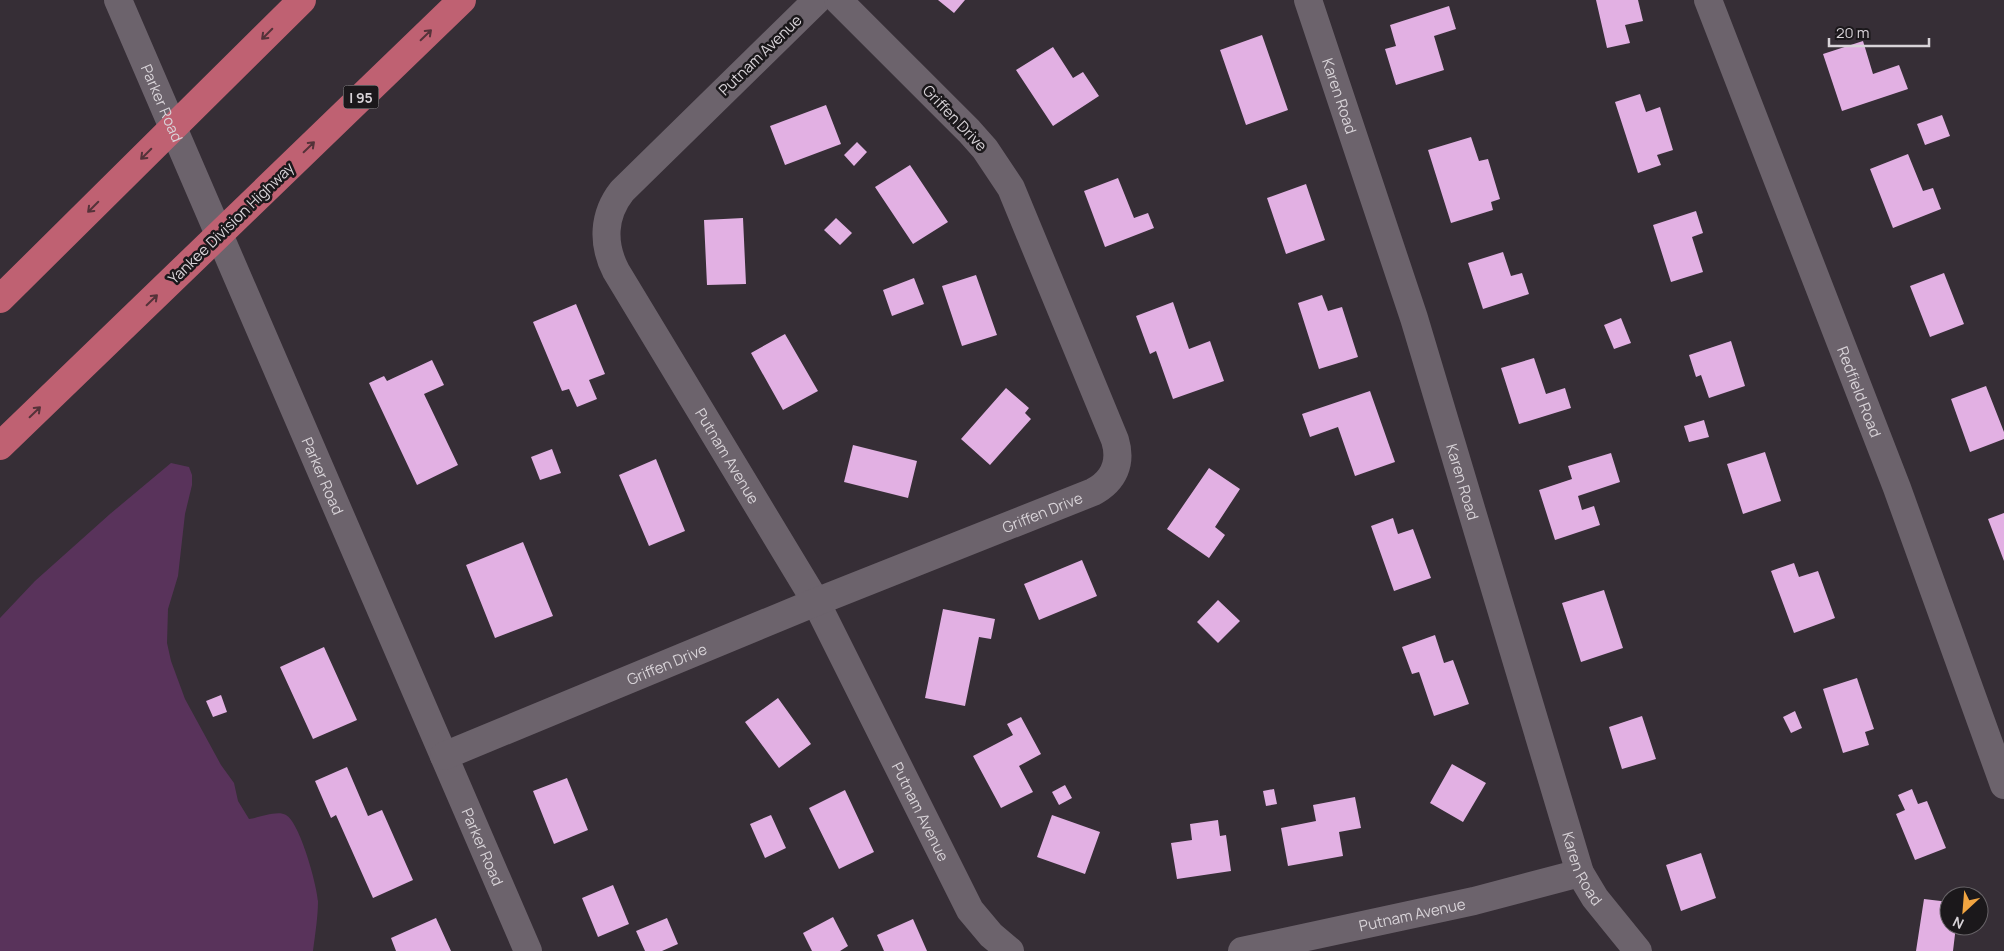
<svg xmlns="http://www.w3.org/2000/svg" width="2004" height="951" font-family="Manrope,sans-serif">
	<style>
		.green { fill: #59335b }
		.building { fill: #e2b0e3 }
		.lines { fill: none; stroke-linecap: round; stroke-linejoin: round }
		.minor { stroke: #6c636c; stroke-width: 28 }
		.highway { stroke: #bf6172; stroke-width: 28 }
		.oneway { stroke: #543239 }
		.labels { text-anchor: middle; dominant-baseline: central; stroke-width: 5; stroke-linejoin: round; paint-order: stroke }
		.shield { fill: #1b181b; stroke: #9f9b9f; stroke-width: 1 }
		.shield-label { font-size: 14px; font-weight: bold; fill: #d8d3d8 }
		.street-label { font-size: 15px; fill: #d8d3d8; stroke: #1b181b }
	</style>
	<rect width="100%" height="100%" fill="#362e36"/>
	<path class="green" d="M 171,463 L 189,467 L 192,475 L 192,485 L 185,514 L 178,576 L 168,609 L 167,643 L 171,661 L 185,699 L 221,765 L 234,783 L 238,801 L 249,819 C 259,818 277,810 286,815 C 300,823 317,885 318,901 C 318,917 315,935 313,951 L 0,951 L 0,618 L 35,581 L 110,514 Z"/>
	<path class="building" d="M 938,0 L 965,0 L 954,13 Z
		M 1596,0 L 1638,0 L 1643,21 L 1625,25 L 1630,43 L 1607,48 Z
		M 1449,6 L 1456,29 L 1434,36 L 1444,70 L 1396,85 L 1385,49 L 1396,46 L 1390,25 Z
		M 1262,35 L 1288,110 L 1246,125 L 1220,50 Z
		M 1863,41 L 1873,74 L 1899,65 L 1908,89 L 1842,111 L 1823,54 Z
		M 1053,47 L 1073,78 L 1083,72 L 1099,96 L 1053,126 L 1016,70 Z
		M 1640,94 L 1646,112 L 1660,107 L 1673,150 L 1657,155 L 1661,165 L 1638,173 L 1615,102 Z
		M 826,105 L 841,144 L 785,165 L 770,126 Z
		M 1942,115 L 1950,136 L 1925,145 L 1917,124 Z
		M 1471,137 L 1479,161 L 1488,159 L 1500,199 L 1491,202 L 1493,210 L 1451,223 L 1428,150 Z
		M 857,142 L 867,152 L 854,166 L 844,155 Z
		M 1908,154 L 1923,191 L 1933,188 L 1941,209 L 1893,228 L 1870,169 Z
		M 910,165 L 948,222 L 913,244 L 875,187 Z
		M 1118,178 L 1134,218 L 1148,213 L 1154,228 L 1105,247 L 1084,191 Z
		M 1306,184 L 1325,240 L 1286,254 L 1267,198 Z
		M 1696,211 L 1703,233 L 1692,237 L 1703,272 L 1671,282 L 1653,225 Z
		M 743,218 L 746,284 L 707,285 L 704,220 Z
		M 836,218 L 852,233 L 840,245 L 824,230 Z
		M 1503,252 L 1511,276 L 1522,273 L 1529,294 L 1483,309 L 1468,263 Z
		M 1944,273 L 1964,324 L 1930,337 L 1910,286 Z
		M 976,275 L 997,335 L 962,346 L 942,286 Z
		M 914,278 L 924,304 L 892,316 L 883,290 Z
		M 1322,295 L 1328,311 L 1342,307 L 1358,357 L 1319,369 L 1298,303 Z
		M 1173,302 L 1189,349 L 1210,341 L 1224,381 L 1173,399 L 1156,351 L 1150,354 L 1136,316 Z
		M 576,304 L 605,374 L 589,380 L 597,399 L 577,407 L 569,389 L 562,391 L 533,322 Z
		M 1621,318 L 1631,343 L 1614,349 L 1604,325 Z
		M 785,334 L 818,391 L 783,410 L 751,353 Z
		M 1731,341 L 1745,386 L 1709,398 L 1701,375 L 1696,377 L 1689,355 Z
		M 1534,358 L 1546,394 L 1565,388 L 1571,408 L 1519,424 L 1501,368 Z
		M 432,360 L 444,385 L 424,394 L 458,465 L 417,485 L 369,383 L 384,376 L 387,381 Z
		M 1986,386 L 2004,432 L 2004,439 L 1970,452 L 1951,399 Z
		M 1006,388 L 1029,408 L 1025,413 L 1031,419 L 990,465 L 961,439 Z
		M 1370,391 L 1395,462 L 1355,476 L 1338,427 L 1310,437 L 1302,414 Z
		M 1704,420 L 1709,437 L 1689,442 L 1684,426 Z
		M 853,445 L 917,461 L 908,498 L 844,482 Z
		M 552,449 L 561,473 L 540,480 L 531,457 Z
		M 1765,452 L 1781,501 L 1743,514 L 1727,464 Z
		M 1611,453 L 1620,482 L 1578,496 L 1582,510 L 1594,506 L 1600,525 L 1555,540 L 1539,490 L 1572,479 L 1568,466 Z
		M 656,459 L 685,531 L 649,546 L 619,475 Z
		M 1209,468 L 1240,489 L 1215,527 L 1225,535 L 1209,558 L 1167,529 Z
		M 2004,513 L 2004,561 L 1988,519 Z
		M 1393,518 L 1398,534 L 1413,529 L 1431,578 L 1394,591 L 1371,526 Z
		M 523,542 L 553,616 L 495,638 L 466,565 Z
		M 1082,560 L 1097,596 L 1039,620 L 1024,584 Z
		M 1794,563 L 1799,577 L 1818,571 L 1835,618 L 1794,633 L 1771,571 Z
		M 1604,590 L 1623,648 L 1581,662 L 1562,603 Z
		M 1218,600 L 1240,621 L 1218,643 L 1197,622 Z
		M 943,609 L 995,619 L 991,639 L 979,637 L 965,706 L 925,698 Z
		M 1435,635 L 1444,663 L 1453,660 L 1469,704 L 1434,716 L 1419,672 L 1412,674 L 1402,647 Z
		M 324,647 L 357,720 L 313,739 L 280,667 Z
		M 1857,678 L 1874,729 L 1865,732 L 1869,745 L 1843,753 L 1823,689 Z
		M 221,695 L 227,712 L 213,717 L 206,701 Z
		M 778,698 L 811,744 L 779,768 L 745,722 Z
		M 1795,711 L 1802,728 L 1791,733 L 1783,717 Z
		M 1642,716 L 1656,759 L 1622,769 L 1609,727 Z
		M 1021,717 L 1041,754 L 1019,766 L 1033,792 L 1001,808 L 973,756 L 1013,735 L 1007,724 Z
		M 1452,764 L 1486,783 L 1463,822 L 1430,803 Z
		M 347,767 L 368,816 L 382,810 L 413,880 L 373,898 L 336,815 L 331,818 L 315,781 Z
		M 567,778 L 588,830 L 554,844 L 533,791 Z
		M 1065,785 L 1072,798 L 1059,805 L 1052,792 Z
		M 1274,789 L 1277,804 L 1266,806 L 1263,791 Z
		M 1912,789 L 1918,804 L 1927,801 L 1946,848 L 1915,860 L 1896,814 L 1905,810 L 1898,795 Z
		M 845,790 L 874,852 L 839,869 L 809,808 Z
		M 1355,797 L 1361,828 L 1339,832 L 1343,856 L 1288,866 L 1281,828 L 1316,821 L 1313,805 Z
		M 771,815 L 786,848 L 765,858 L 750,824 Z
		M 1052,815 L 1100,832 L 1085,874 L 1037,857 Z
		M 1218,820 L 1220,836 L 1226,835 L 1231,871 L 1177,879 L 1171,843 L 1192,840 L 1190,824 Z
		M 1701,853 L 1716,898 L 1681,911 L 1666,865 Z
		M 613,885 L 629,924 L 598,937 L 582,898 Z
		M 1924,899 L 1949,902 L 1949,926 L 1956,926 L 1953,951 L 1916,951 Z
		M 833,917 L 848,946 L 840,951 L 812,951 L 803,933 Z
		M 436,918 L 451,951 L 396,951 L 391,938 Z
		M 667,918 L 678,944 L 662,951 L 645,951 L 636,931 Z
		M 913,919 L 927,951 L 884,951 L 877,935 Z"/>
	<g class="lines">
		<g class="minor">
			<path id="s1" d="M 118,0 L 528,951"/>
			<path id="s2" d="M 817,0 L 622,191 C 603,215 602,244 616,271 L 816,602 L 970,910 L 991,935 L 1010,951"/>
			<path id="s3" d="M 1308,0 L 1414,318 L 1580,873 L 1595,898 L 1638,951"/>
			<path id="s4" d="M 1708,0 L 1897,488 L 2004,785"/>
			<path id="s5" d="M 444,756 L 816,602 L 1093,492 C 1114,481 1122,463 1115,440 L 1011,188 L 985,149 L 969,131 L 838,0"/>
			<path id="s6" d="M 1242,951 L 1474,901 L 1580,873"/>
		</g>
		<path class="highway" d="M 0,299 L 302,0
			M 0,446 L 462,0"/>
	</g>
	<defs><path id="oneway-shaft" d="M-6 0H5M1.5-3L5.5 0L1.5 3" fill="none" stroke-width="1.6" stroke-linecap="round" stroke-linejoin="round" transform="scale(1.25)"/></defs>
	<g class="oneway">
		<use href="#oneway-shaft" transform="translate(267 34) rotate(135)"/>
		<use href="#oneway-shaft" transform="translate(426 35) rotate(-44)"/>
		<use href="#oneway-shaft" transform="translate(309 147) rotate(-44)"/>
		<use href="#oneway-shaft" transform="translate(146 154) rotate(135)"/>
		<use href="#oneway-shaft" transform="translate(93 207) rotate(135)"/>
		<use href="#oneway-shaft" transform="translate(152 300) rotate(-44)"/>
		<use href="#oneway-shaft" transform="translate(35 412) rotate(-44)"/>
	</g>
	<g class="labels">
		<rect class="shield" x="343.5" y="85.5" width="35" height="23" rx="4"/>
		<g class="shield-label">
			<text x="361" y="97">I 95</text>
		</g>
		<g class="street-label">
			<text transform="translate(760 55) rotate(-44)">Putnam Avenue</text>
			<text stroke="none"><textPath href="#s3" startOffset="101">Karen Road</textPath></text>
			<text stroke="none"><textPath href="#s1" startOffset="112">Parker Road</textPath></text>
			<text transform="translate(955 118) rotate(46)">Griffen Drive</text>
			<text transform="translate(231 223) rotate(-44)">Yankee Division Highway</text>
			<text stroke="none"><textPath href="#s4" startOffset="420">Redfield Road</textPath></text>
			<text stroke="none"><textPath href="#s2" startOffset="574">Putnam Avenue</textPath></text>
			<text stroke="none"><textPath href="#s1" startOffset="518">Parker Road</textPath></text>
			<text stroke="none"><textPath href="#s3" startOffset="506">Karen Road</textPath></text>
			<text stroke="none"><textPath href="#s5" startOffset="646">Griffen Drive</textPath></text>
			<text stroke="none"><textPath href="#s5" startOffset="241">Griffen Drive</textPath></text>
			<text stroke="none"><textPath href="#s2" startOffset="979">Putnam Avenue</textPath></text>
			<text stroke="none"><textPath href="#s1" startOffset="922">Parker Road</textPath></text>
			<text stroke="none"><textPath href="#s3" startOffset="911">Karen Road</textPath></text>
			<text stroke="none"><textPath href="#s6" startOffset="174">Putnam Avenue</textPath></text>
		</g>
	</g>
	<g transform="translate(1964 911) rotate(206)"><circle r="24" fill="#1b181b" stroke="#676367"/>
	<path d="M0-4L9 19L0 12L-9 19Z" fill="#f2a541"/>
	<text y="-8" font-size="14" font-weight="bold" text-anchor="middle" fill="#d8d3d8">N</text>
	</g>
	<path d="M1829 38v8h100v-8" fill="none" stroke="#d8d3d8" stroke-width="2.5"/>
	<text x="1836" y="38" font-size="15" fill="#d8d3d8" stroke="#1b181b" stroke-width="4" paint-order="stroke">20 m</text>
</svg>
